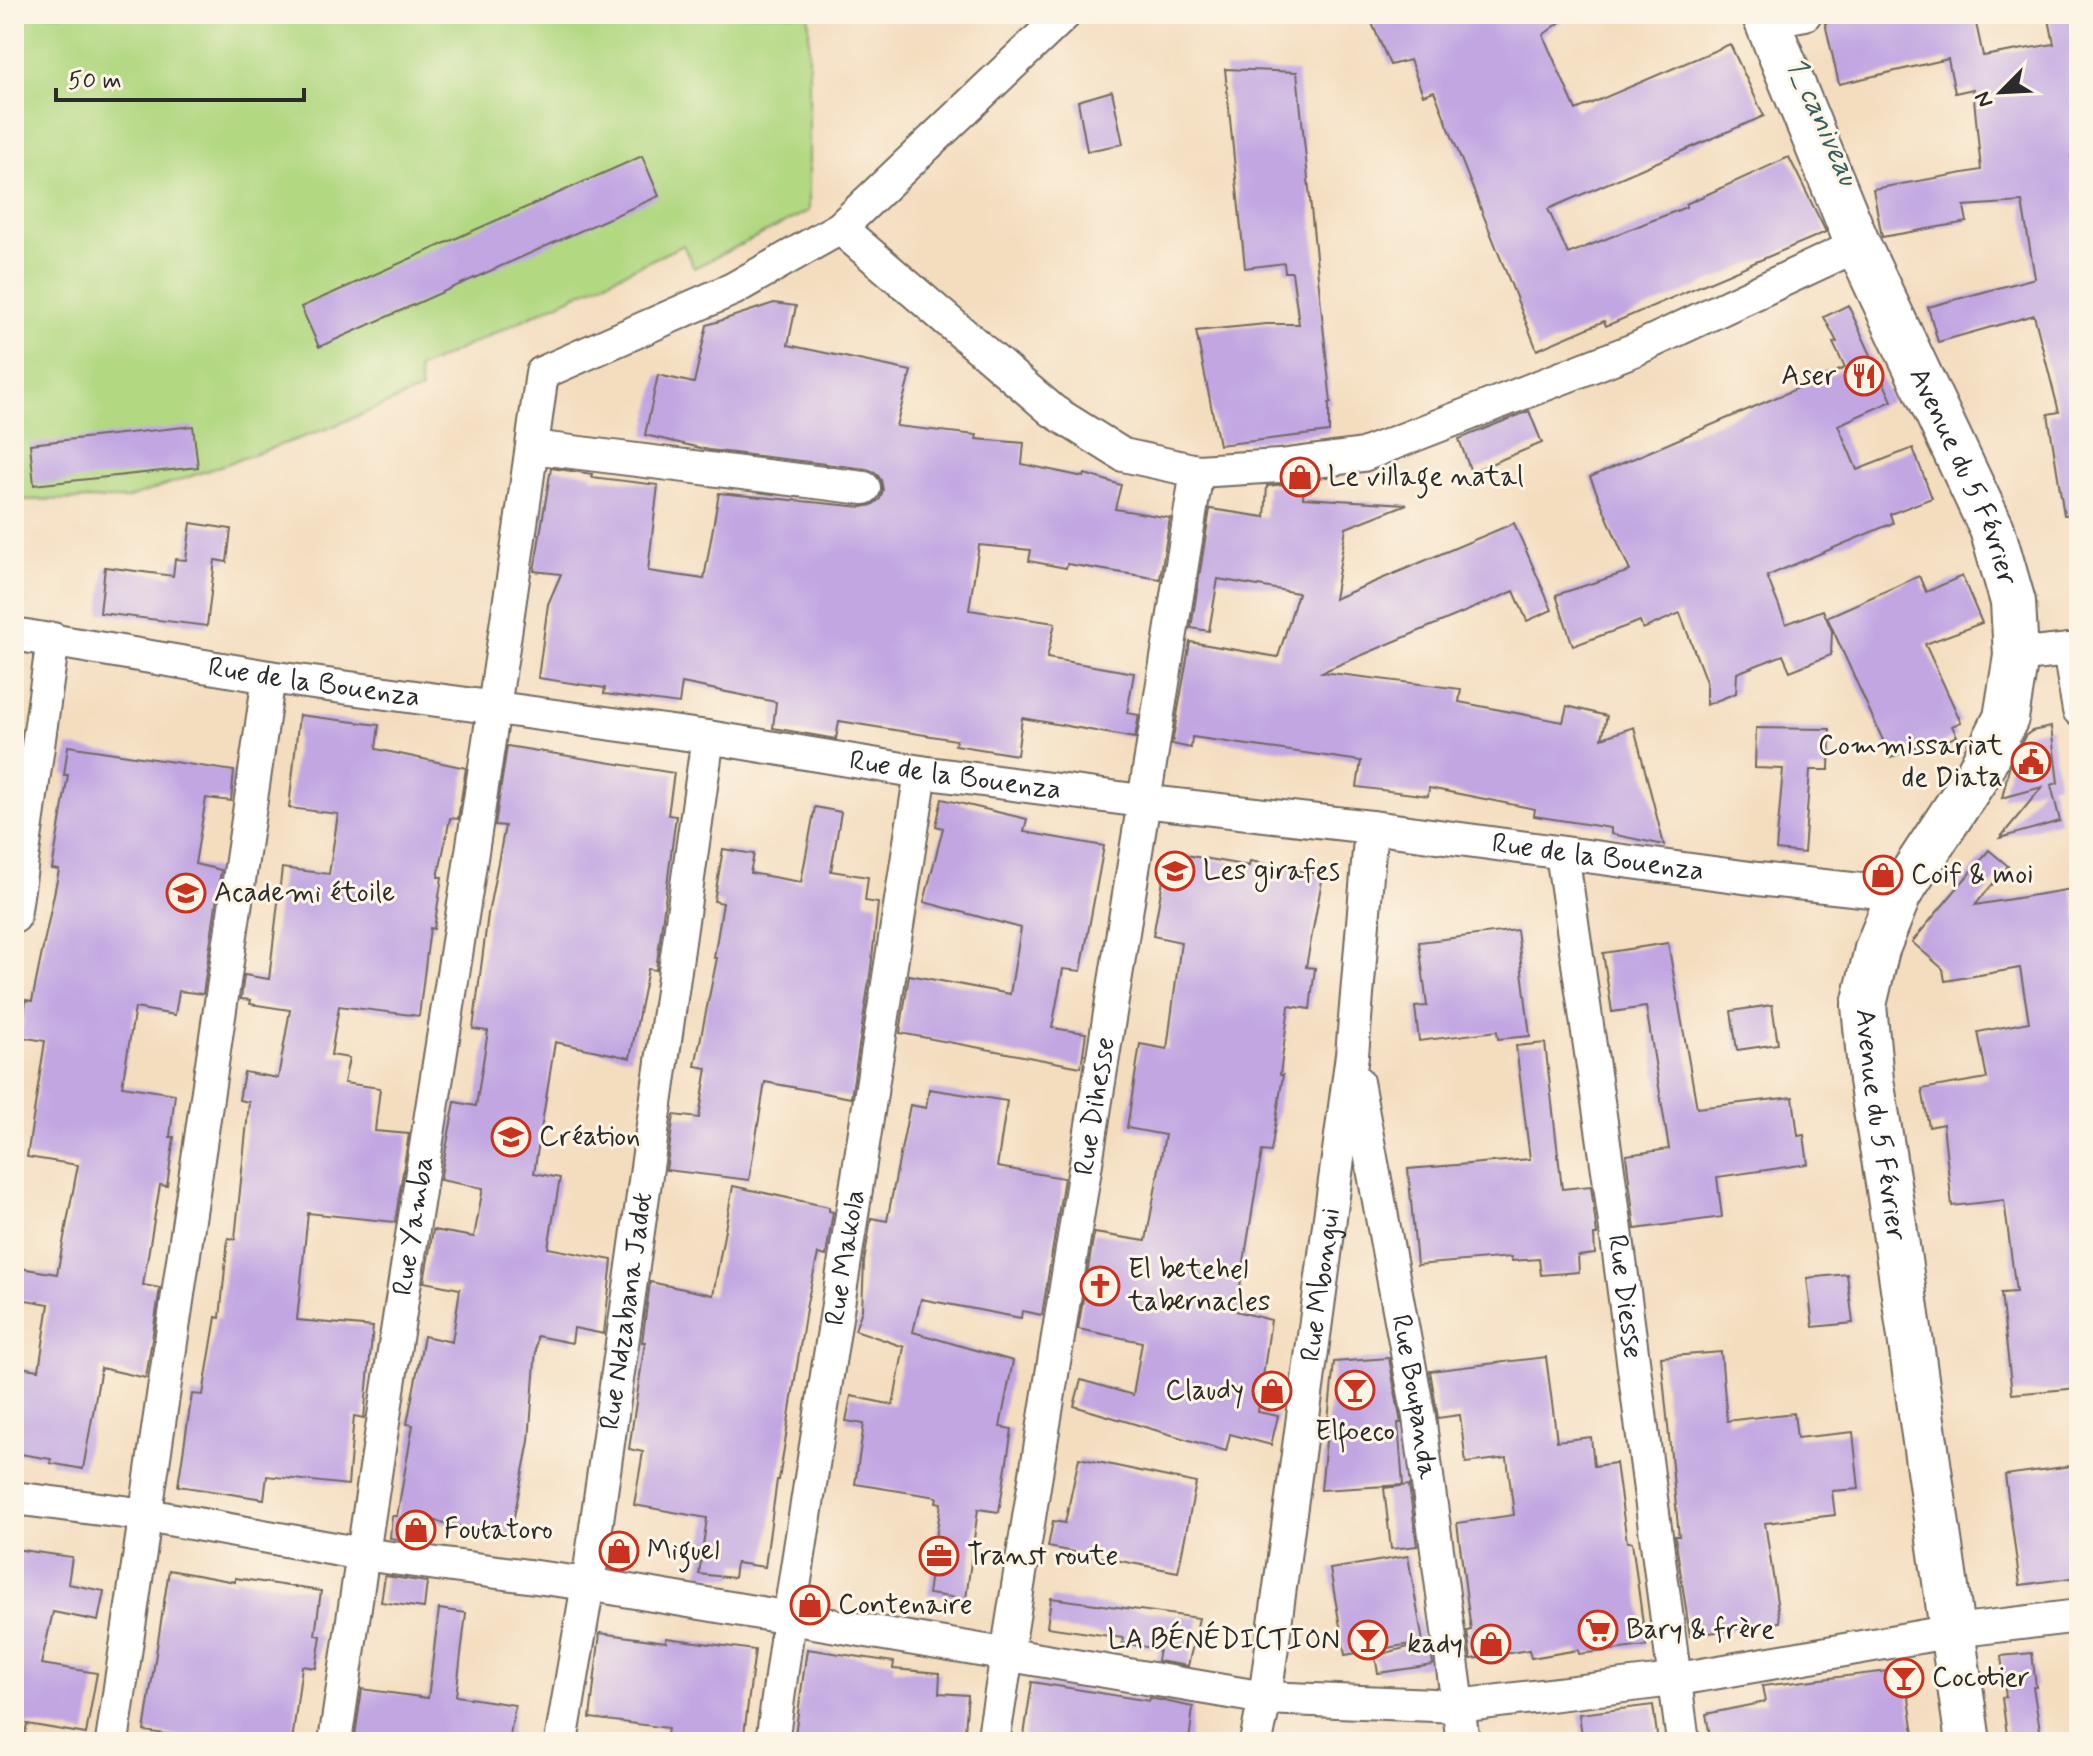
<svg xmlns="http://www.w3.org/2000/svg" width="2093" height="1756" font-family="Mynerve,sans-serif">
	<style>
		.green { fill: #b2d882; stroke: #6e8256; stroke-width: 2 }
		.building { fill: #c1a6e2 }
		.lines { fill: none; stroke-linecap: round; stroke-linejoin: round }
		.street-casing { stroke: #71695f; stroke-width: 36 }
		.secondary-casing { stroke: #71695f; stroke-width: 48 }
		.street { stroke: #fff; stroke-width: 32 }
		.secondary { stroke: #fff; stroke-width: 44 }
		.labels { text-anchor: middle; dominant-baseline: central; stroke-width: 6; stroke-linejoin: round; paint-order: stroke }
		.poi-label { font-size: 28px; fill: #2b2b2b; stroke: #fcf5e5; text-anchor: start }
		.street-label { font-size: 28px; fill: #2b2b2b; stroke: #fcf5e5 }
		.water-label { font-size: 30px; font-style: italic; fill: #385e61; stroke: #fcf5e5 }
	</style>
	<rect width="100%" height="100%" fill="#fcf5e5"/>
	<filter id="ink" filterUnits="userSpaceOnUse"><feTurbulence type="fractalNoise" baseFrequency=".0125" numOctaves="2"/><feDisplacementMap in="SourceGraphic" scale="16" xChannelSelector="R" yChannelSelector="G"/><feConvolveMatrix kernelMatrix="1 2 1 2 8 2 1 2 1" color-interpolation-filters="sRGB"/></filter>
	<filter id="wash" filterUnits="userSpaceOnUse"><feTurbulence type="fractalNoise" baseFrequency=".006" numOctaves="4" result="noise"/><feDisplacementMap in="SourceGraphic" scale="32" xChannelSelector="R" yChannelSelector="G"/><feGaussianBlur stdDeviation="1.8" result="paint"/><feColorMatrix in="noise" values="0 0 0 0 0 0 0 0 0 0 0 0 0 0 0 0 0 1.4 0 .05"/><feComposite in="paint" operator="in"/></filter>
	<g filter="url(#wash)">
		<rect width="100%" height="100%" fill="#f4ddbf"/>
		<path class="green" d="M 14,14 L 809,14 L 809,211 L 694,268 L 683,245 L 418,369 L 421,390 L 326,429 L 126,499 L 14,500 Z"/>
		<g id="blocks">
			<path class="building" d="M 1368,14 L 1571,14 L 1543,35 L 1576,110 L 1730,44 L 1764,116 L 1548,209 L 1568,254 L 1686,207 L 1686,204 L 1789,157 L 1826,232 L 1606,326 L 1604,321 L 1537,350 L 1434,91 L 1423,95 L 1410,60 L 1390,65 Z
				M 1866,14 L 1914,14 L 1915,20 L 1943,14 L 1974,14 L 1983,56 L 2054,44 L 2048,14 L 2074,14 L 2079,39 L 2079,154 L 2071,155 L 2079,237 L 2079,514 L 2064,515 L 2048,414 L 2059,412 L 2034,315 L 1938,342 L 1928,307 L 2035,278 L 2022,202 L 1964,206 L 1967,222 L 1882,237 L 1873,189 L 1981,170 L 1973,89 L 1955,93 L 1948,59 L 1839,84 L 1825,23 Z
				M 1225,69 L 1297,72 L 1331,403 L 1329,403 L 1329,432 L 1219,445 L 1196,331 L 1266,324 L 1299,324 L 1292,272 L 1285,272 L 1284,263 L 1245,268 Z
				M 1112,91 L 1123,144 L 1087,151 L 1078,101 Z
				M 642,156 L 659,196 L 319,347 L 301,307 Z
				M 774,303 L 796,306 L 788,345 L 911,371 L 896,426 L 977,435 L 976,439 L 1024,443 L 1022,464 L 1084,477 L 1085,474 L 1121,485 L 1115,509 L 1170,518 L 1160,579 L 1067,564 L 1066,568 L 1029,561 L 1031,550 L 979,545 L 969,610 L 1055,623 L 1047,658 L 1134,673 L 1127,713 L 1139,715 L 1135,738 L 1022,718 L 1017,755 L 955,745 L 956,740 L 839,721 L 836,739 L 773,728 L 776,702 L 682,683 L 679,704 L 604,694 L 605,688 L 538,678 L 548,604 L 561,574 L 534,571 L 551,468 L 592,474 L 591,477 L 658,485 L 648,571 L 704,579 L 719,493 L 862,507 L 872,505 L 880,499 L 883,490 L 881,480 L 875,472 L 867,469 L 709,450 L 645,435 L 658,375 L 694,383 L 707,325 Z
				M 1848,305 L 1892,401 L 1838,425 L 1857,470 L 1913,448 L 1932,498 L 1890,514 L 1893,523 L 1767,576 L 1786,624 L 1823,610 L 1832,631 L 1831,655 L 1790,671 L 1783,655 L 1737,673 L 1736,693 L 1706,705 L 1706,682 L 1680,613 L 1643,629 L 1640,621 L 1573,646 L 1556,595 L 1630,571 L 1590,477 L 1845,368 L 1833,343 L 1837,342 L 1824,317 Z
				M 1529,411 L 1542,443 L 1471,472 L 1459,439 Z
				M 193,426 L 198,467 L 34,485 L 30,444 Z
				M 1295,483 L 1304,484 L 1303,498 L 1407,504 L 1346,528 L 1334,599 L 1514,523 L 1552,610 L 1527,621 L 1514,591 L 1322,672 L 1461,689 L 1459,702 L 1563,722 L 1567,706 L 1607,716 L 1602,738 L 1634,727 L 1664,845 L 1611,834 L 1611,828 L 1534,816 L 1535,809 L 1429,788 L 1428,796 L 1357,787 L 1361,761 L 1192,737 L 1191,748 L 1172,744 L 1190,642 L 1278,657 L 1298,593 L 1218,579 L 1209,631 L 1191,628 L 1210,509 L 1265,517 L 1267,486 Z
				M 191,523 L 231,529 L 227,562 L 215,560 L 207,626 L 100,613 L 105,567 L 173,576 L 175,559 L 186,560 Z
				M 1919,576 L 1926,592 L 1962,576 L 1982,623 L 1925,644 L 1961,722 L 1952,726 L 1957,736 L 1922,752 L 1919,745 L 1891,758 L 1827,617 Z
				M 299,715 L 379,725 L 376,749 L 466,768 L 458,819 L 450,818 L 438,877 L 442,877 L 434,929 L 430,928 L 419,1016 L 339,1006 L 331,1055 L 349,1058 L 344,1083 L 380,1088 L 375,1131 L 409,1134 L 395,1222 L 308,1213 L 297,1320 L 373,1327 L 364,1418 L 354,1416 L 348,1485 L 267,1476 L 264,1499 L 178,1486 L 192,1394 L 203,1395 L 216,1317 L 220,1318 L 228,1238 L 235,1239 L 249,1102 L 239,1100 L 244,1072 L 278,1078 L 290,1010 L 250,1004 L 251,1000 L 241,999 L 244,975 L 269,979 L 282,868 L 329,874 L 338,814 L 289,808 Z
				M 2051,727 L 2058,783 L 2051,785 L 2060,821 L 2000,838 L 2042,787 L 2002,798 L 2009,768 L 2025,736 L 2032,731 Z
				M 1756,728 L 1830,729 L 1829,770 L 1810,770 L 1804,853 L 1776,850 L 1783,769 L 1755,768 Z
				M 68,746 L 234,771 L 231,801 L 206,798 L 195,864 L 221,870 L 203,994 L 179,991 L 175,1015 L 135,1008 L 122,1086 L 175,1094 L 170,1137 L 174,1137 L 167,1186 L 160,1185 L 143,1285 L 160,1288 L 146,1378 L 101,1368 L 83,1469 L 50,1463 L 51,1459 L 14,1453 L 14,1400 L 19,1367 L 39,1370 L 49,1304 L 14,1298 L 14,1267 L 57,1274 L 78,1165 L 27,1157 L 45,1041 L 21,1037 L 26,1000 L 32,1001 L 59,870 L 52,869 L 68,775 L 64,775 Z
				M 507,746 L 674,773 L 668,815 L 676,816 L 656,970 L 648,969 L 630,1058 L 555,1042 L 534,1173 L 560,1178 L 548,1248 L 612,1260 L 604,1334 L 574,1328 L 572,1343 L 537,1336 L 529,1441 L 510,1537 L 435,1521 L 432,1544 L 390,1538 L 392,1516 L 397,1516 L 413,1425 L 407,1424 L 424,1336 L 452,1342 L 460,1289 L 424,1282 L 433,1230 L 474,1237 L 483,1188 L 440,1180 L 455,1102 L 476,1106 L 488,1031 L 473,1029 L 488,914 L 505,826 L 495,825 Z
				M 942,799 L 1027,819 L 1024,832 L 1104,846 L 1081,971 L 1063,969 L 1052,1028 L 1086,1033 L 1081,1067 L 900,1033 L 909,975 L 1010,994 L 1021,928 L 924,902 L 943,828 L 936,826 Z
				M 815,807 L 841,812 L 831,871 L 868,877 L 865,901 L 878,903 L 871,968 L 851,1098 L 765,1082 L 749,1180 L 666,1170 L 674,1115 L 699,1118 L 707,1068 L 695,1066 L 717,958 L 714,958 L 723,903 L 714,901 L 723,849 L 754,854 L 750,873 L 801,882 Z
				M 1989,850 L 2008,866 L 1975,905 L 2072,889 L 2079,930 L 2079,1388 L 2012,1394 L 2001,1293 L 2016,1292 L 2004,1200 L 1952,1206 L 1943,1124 L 1929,1127 L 1922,1089 L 1987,1078 L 1978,1032 L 2029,1022 L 2020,968 L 1945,981 L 1943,969 L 1912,942 Z
				M 1168,852 L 1249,866 L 1250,861 L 1323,875 L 1306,967 L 1315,968 L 1310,1009 L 1289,1006 L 1280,1075 L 1283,1075 L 1271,1152 L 1262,1151 L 1236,1311 L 1271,1320 L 1258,1412 L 1278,1416 L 1271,1445 L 1230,1434 L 1226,1451 L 1074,1406 L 1081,1380 L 1133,1395 L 1142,1342 L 1078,1329 L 1094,1233 L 1146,1241 L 1165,1135 L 1127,1128 L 1140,1044 L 1167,1049 L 1181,942 L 1153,936 Z
				M 1517,930 L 1530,1036 L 1498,1039 L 1497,1031 L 1419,1041 L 1415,1007 L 1427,1006 L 1419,942 Z
				M 1668,943 L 1697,1108 L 1793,1097 L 1798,1136 L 1804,1135 L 1808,1164 L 1717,1177 L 1722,1217 L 1635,1229 L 1626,1155 L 1669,1149 L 1646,1007 L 1612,1012 L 1603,953 Z
				M 1772,1005 L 1778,1044 L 1737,1050 L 1731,1011 Z
				M 1545,1043 L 1562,1189 L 1591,1186 L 1597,1235 L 1594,1235 L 1595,1254 L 1578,1256 L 1579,1272 L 1541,1275 L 1539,1259 L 1512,1261 L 1511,1257 L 1417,1265 L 1408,1169 L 1530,1159 L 1516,1046 Z
				M 929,1089 L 1007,1101 L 997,1167 L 1064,1178 L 1042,1315 L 1022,1311 L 1021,1318 L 921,1299 L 913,1332 L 1013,1361 L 1000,1427 L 1012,1429 L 999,1512 L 978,1509 L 966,1599 L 928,1594 L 941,1503 L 936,1502 L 937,1497 L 855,1484 L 864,1424 L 846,1421 L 851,1396 L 893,1405 L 904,1347 L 855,1330 L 862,1310 L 864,1262 L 871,1218 L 887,1221 L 910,1105 L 926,1108 Z
				M 733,1186 L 829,1207 L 829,1211 L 833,1212 L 826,1256 L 818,1254 L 807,1303 L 779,1480 L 777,1480 L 765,1567 L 736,1563 L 734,1578 L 699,1574 L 707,1518 L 634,1505 L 643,1452 L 629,1449 L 645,1342 L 642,1342 L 650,1282 L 713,1295 Z
				M 1847,1274 L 1853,1323 L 1813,1327 L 1807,1278 Z
				M 1721,1352 L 1727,1421 L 1794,1413 L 1797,1438 L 1853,1432 L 1859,1489 L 1832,1491 L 1835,1515 L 1765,1523 L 1780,1622 L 1690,1636 L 1675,1536 L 1679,1536 L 1661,1357 Z
				M 1546,1357 L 1557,1441 L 1591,1437 L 1594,1466 L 1616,1463 L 1627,1542 L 1632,1542 L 1646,1646 L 1579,1654 L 1578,1650 L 1531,1658 L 1529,1650 L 1471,1659 L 1467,1631 L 1471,1630 L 1457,1523 L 1514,1515 L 1507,1458 L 1466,1463 L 1460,1415 L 1438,1418 L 1430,1371 Z
				M 1389,1358 L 1401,1423 L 1398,1423 L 1403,1485 L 1321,1490 L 1334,1362 Z
				M 1079,1458 L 1196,1483 L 1178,1572 L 1048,1547 L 1053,1521 L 1065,1523 Z
				M 2079,1465 L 2079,1577 L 2020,1585 L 2005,1475 Z
				M 1409,1485 L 1417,1546 L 1391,1549 L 1384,1488 Z
				M 14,1549 L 72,1557 L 68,1584 L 104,1591 L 98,1621 L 53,1612 L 41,1664 L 97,1673 L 86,1734 L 27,1724 L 25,1733 L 14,1732 Z
				M 1408,1556 L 1423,1642 L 1345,1655 L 1330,1569 Z
				M 169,1570 L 235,1582 L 235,1578 L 321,1591 L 315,1635 L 321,1636 L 316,1668 L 302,1666 L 292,1742 L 220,1742 L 144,1731 Z
				M 385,1576 L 427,1582 L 424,1608 L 381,1602 Z
				M 1051,1598 L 1199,1618 L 1188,1666 L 1157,1661 L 1159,1649 L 1122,1643 L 1123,1638 L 1047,1627 Z
				M 439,1609 L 466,1613 L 456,1696 L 515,1705 L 509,1742 L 354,1742 L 362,1689 L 428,1698 Z
				M 600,1633 L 666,1642 L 666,1638 L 755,1650 L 743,1742 L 666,1742 L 668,1728 L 590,1718 Z
				M 1430,1641 L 1433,1665 L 1378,1673 L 1375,1656 Z
				M 807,1649 L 894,1662 L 893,1669 L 940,1673 L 939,1693 L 968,1695 L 964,1742 L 794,1742 Z
				M 2032,1653 L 2036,1687 L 2033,1687 L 2042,1742 L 2008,1742 L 2002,1698 L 2006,1697 L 2001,1656 Z
				M 1905,1669 L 1915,1742 L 1711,1742 L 1706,1714 L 1765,1702 L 1762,1686 Z
				M 1032,1682 L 1149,1701 L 1150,1698 L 1193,1707 L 1189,1742 L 1023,1742 Z
				M 1653,1705 L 1658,1742 L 1583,1742 L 1579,1714 Z"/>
		</g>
	</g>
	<g filter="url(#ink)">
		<use href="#blocks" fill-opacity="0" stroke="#71695f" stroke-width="2"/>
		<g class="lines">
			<defs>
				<g id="street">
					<path d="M 1767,21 L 1805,14"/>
					<path d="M 840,228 L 1053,411 L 1123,455 L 1197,471 L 1280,466 L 1363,455 L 1636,349 L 1858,245"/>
					<path d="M 532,447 L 864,488"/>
					<path id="s1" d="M 14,634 L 269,677 L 708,737 L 921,772 L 1142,801 L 1371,827 L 1758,879 L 1899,894"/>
					<path d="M 2069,650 L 2079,710"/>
					<path d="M 2016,656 L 2079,649"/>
					<path id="s2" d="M 1562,853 L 1609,1177 L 1683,1742"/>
					<path d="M 14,917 L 53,639"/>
					<path id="s3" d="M 1357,1082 L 1419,1417 L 1463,1742"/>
					<path d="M 14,1498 L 147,1515 L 362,1554 L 588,1584 L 1265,1698 L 1458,1706 L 1673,1680 L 1953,1631 L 2079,1616"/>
					<path d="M 112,1742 L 269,677"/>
					<path id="s4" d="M 335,1742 C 401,1285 480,830 542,373 L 733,289 L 840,228 L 1065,14"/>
					<path id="s5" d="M 561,1742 L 588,1584 L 708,737"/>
					<path id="s6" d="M 772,1742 L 789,1619 L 921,772"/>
					<path id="s7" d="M 993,1742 L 1197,471"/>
					<path id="s8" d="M 1256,1742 L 1265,1698 L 1352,1055 L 1371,827"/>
				</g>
				<g id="secondary">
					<path id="s9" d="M 1764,14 L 1858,245 L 1992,529 L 2013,602 L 2016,656 L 2006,718 L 1978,774 L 1899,894 L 1877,949 L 1864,1005 L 1871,1080 L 1888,1183 L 1968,1742"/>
				</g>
			</defs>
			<use href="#street" class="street-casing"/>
			<use href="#secondary" class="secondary-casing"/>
			<use href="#street" class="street"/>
			<use href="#secondary" class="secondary"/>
		</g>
	</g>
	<defs>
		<symbol id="restaurant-ring" viewBox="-11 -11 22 22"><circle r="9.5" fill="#fcf5e5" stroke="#c8321e" stroke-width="1.5"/><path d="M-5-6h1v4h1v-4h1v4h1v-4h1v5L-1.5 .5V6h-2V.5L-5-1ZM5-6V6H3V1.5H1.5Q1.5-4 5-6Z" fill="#c8321e"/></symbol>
		<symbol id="shop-ring" viewBox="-11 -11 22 22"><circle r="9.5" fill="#fcf5e5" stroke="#c8321e" stroke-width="1.5"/><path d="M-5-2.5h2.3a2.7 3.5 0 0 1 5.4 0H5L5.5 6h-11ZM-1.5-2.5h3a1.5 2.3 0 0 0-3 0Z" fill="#c8321e"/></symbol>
		<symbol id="civic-ring" viewBox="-11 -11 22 22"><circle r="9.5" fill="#fcf5e5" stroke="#c8321e" stroke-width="1.5"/><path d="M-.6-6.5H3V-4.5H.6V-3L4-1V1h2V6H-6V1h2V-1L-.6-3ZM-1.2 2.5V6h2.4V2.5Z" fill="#c8321e"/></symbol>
		<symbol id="school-ring" viewBox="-11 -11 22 22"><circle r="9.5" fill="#fcf5e5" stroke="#c8321e" stroke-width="1.5"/><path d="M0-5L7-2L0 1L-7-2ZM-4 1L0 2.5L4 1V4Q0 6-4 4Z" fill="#c8321e"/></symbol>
		<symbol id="church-ring" viewBox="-11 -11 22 22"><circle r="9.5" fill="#fcf5e5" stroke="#c8321e" stroke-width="1.5"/><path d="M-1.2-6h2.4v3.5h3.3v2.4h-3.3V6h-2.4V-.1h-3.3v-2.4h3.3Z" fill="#c8321e"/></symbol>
		<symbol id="bar-ring" viewBox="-11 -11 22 22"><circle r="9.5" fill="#fcf5e5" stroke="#c8321e" stroke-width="1.5"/><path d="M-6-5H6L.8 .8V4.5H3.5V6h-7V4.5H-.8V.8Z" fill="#c8321e"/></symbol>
		<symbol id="office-ring" viewBox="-11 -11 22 22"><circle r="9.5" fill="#fcf5e5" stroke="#c8321e" stroke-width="1.5"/><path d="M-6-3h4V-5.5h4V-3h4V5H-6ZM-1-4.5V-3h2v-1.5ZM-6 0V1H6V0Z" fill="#c8321e"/></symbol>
		<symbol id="supermarket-ring" viewBox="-11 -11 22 22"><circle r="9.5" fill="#fcf5e5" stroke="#c8321e" stroke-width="1.5"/><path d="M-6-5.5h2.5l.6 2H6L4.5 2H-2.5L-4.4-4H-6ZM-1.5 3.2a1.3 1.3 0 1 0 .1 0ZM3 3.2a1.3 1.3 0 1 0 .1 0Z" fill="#c8321e"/></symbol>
	</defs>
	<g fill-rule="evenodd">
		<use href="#restaurant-ring" x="1842" y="354" width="44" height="44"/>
		<use href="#shop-ring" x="1278" y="455" width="44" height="44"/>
		<use href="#civic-ring" x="2009" y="740" width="44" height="44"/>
		<use href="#school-ring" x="1153" y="849" width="44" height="44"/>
		<use href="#shop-ring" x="1861" y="853" width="44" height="44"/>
		<use href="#school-ring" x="164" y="871" width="44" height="44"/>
		<use href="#school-ring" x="489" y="1115" width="44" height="44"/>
		<use href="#church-ring" x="1078" y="1264" width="44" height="44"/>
		<use href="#bar-ring" x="1333" y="1368" width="44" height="44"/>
		<use href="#shop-ring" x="1250" y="1369" width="44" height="44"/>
		<use href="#shop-ring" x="394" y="1508" width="44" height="44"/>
		<use href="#shop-ring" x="597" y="1529" width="44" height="44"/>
		<use href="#office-ring" x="917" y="1534" width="44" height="44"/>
		<use href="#shop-ring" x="788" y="1583" width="44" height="44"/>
		<use href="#supermarket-ring" x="1576" y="1608" width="44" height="44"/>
		<use href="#bar-ring" x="1346" y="1618" width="44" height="44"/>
		<use href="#shop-ring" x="1469" y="1622" width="44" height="44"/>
		<use href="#bar-ring" x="1882" y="1656" width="44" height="44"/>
	</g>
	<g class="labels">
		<g class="poi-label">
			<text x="1836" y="376" text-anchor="end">Aser</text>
			<text x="1328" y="477">Le village natal</text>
			<text x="2003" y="746" text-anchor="end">Commissariat<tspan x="2003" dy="32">de Diata</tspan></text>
			<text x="1203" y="871">Les girafes</text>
			<text x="1911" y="875">Coif &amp; moi</text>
			<text x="214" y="893">Academi étoile</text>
			<text x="539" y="1137">Création</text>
			<text x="1128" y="1270">El betehel<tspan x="1128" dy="32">tabernacles</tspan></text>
			<text x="1244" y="1391" text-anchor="end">Claudy</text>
			<text x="1355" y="1432" text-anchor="middle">Elfoeco</text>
			<text x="444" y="1530">Foutatoro</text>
			<text x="647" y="1551">Miguel</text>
			<text x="967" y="1556">Transt route</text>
			<text x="838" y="1605">Contenaire</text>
			<text x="1626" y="1630">Bary &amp; frère</text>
			<text x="1340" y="1640" text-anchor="end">LA BÉNÉDICTION</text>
			<text x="1463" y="1644" text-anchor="end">kady</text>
			<text x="1932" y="1678">Cocotier</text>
		</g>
		<g class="street-label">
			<text stroke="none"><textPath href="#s9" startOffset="504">Avenue du 5 Février</textPath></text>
			<text stroke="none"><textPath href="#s1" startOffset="304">Rue de la Bouenza</textPath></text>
			<text stroke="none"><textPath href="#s1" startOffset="952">Rue de la Bouenza</textPath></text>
			<text stroke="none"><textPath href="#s1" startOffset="1600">Rue de la Bouenza</textPath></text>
			<text stroke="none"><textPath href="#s7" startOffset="644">Rue Dihesse</textPath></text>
			<text stroke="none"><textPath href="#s9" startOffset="1200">Avenue du 5 Février</textPath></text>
			<text stroke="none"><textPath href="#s4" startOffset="522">Rue Yamba</textPath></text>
			<text stroke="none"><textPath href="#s6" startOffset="490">Rue Makola</textPath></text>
			<text stroke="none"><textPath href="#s8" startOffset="462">Rue Mbongui</textPath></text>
			<text stroke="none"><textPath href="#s2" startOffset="448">Rue Diesse</textPath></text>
			<text stroke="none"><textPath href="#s5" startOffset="436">Rue Ndzabana Jadot</textPath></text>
			<text stroke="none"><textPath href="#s3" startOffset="320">Rue Boupanda</textPath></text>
		</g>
		<g class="water-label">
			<text transform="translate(1822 121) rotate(66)">1_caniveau</text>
		</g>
	</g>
	<rect width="2093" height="1756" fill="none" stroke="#fcf5e5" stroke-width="48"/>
	<g transform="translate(2001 92) rotate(246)" stroke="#fcf5e5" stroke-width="6" paint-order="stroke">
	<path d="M0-6L14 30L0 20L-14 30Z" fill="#2b2b2b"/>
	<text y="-12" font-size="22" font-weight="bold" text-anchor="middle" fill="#2b2b2b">N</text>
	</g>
	<path d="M56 88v12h248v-12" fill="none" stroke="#2b2b2b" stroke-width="4"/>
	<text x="68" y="88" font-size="24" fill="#2b2b2b" stroke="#fcf5e5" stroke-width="6" paint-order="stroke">50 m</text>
</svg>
